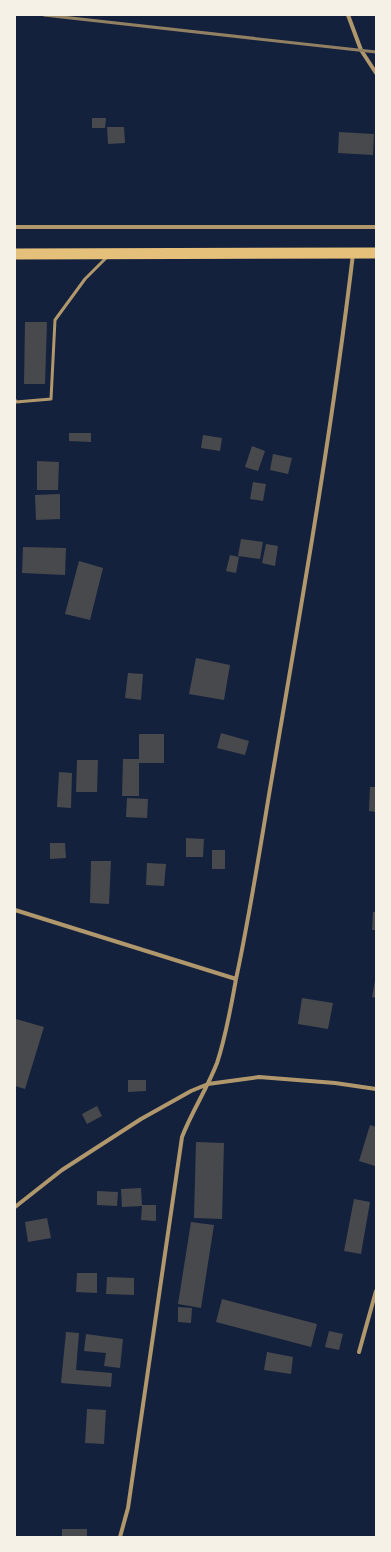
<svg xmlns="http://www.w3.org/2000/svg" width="391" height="1552" font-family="Spectral,serif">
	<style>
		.building { fill: #48494c }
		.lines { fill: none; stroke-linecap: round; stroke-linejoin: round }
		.service { stroke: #b1986c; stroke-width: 3 }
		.minor { stroke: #b1986c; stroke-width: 4 }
		.trunk { stroke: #e5c07b; stroke-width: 11 }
		.rail { stroke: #918062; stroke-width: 3 }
	</style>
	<rect width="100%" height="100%" fill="#14213d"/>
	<path class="building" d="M 92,118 L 106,118 L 105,128 L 92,128 Z
		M 107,127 L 124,127 L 125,143 L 108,144 Z
		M 339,132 L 374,134 L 373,155 L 338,153 Z
		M 25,322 L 47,322 L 45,384 L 24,384 Z
		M 69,433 L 91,433 L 91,442 L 69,441 Z
		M 203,435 L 222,438 L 220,451 L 201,448 Z
		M 252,446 L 265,451 L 258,471 L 245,467 Z
		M 273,454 L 292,458 L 288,474 L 270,470 Z
		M 37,461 L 59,462 L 58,490 L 37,490 Z
		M 253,482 L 266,484 L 263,501 L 250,499 Z
		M 60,494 L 60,519 L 36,520 L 35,495 Z
		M 241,539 L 263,542 L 260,559 L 238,556 Z
		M 266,544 L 278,546 L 275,566 L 262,563 Z
		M 23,547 L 66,548 L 65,575 L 22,573 Z
		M 230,555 L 239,557 L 236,573 L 226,571 Z
		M 79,561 L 103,568 L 90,620 L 65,614 Z
		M 196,658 L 230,665 L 224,700 L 189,694 Z
		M 128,673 L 143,674 L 141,700 L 125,698 Z
		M 221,733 L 249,741 L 245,755 L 217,748 Z
		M 139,734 L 164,734 L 164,763 L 139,763 L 139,796 L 122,796 L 123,759 L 139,759 Z
		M 77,760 L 98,760 L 97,792 L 76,792 Z
		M 59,772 L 72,773 L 71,808 L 57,807 Z
		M 370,787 L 376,787 L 376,812 L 369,811 Z
		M 127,798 L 148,799 L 147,818 L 126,817 Z
		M 186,838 L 204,839 L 203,857 L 186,857 Z
		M 50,843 L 65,843 L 66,858 L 50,859 Z
		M 212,850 L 225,850 L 225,869 L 212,869 Z
		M 91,861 L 111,861 L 109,904 L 90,903 Z
		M 147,863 L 166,864 L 164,886 L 146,885 Z
		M 373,912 L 376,912 L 376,930 L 372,930 Z
		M 375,981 L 376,981 L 376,998 L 372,997 Z
		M 302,998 L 333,1003 L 328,1029 L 298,1024 Z
		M 16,1019 L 44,1027 L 25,1089 L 15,1086 L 15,1023 Z
		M 128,1080 L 146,1080 L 146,1091 L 128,1092 Z
		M 97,1106 L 102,1116 L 87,1124 L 82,1114 Z
		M 370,1125 L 376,1127 L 375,1166 L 359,1161 Z
		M 196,1142 L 224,1143 L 222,1219 L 194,1218 Z
		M 141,1188 L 142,1205 L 156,1205 L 156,1221 L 141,1220 L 142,1206 L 122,1207 L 121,1189 Z
		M 97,1191 L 118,1192 L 117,1206 L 97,1205 Z
		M 354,1199 L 370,1202 L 361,1254 L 344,1251 Z
		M 47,1218 L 51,1238 L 28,1242 L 25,1222 Z
		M 191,1222 L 214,1225 L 201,1308 L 178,1304 Z
		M 77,1273 L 97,1273 L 97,1293 L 76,1292 Z
		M 107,1277 L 134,1278 L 134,1295 L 106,1294 Z
		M 222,1299 L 317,1324 L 311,1347 L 216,1322 Z
		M 178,1307 L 192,1308 L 191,1323 L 178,1322 Z
		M 329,1331 L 343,1334 L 339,1350 L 325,1347 Z
		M 66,1332 L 79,1333 L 76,1370 L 112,1373 L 111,1387 L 61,1383 Z
		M 86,1334 L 123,1339 L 120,1368 L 104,1366 L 106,1353 L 84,1351 Z
		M 267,1352 L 293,1357 L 291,1374 L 264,1370 Z
		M 87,1409 L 106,1410 L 104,1444 L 85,1443 Z
		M 62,1529 L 87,1529 L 87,1537 L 62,1537 Z"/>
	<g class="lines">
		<path class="service" d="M 15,400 L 16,402 L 51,399 L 55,320 L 85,279 L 107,257"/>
		<path class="minor" d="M 348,15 L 361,50 L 376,73
			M 15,227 L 376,227
			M 15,910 L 236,979
			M 15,1207 L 62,1170 L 141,1119 L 191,1091 L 208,1084 L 259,1077 L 335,1083 L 376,1089
			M 359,1352 L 376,1291
			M 120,1537 L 128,1508 L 182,1137 C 192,1111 207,1089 217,1063 C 226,1036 231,1007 236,979 C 250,914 260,848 271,783 C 301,607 332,431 353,254"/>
		<path class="trunk" d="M 15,254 L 376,253"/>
		<path class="rail" d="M 44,15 L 376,52"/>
	</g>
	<rect width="391" height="1552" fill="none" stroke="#f6f1e7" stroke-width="32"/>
</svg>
